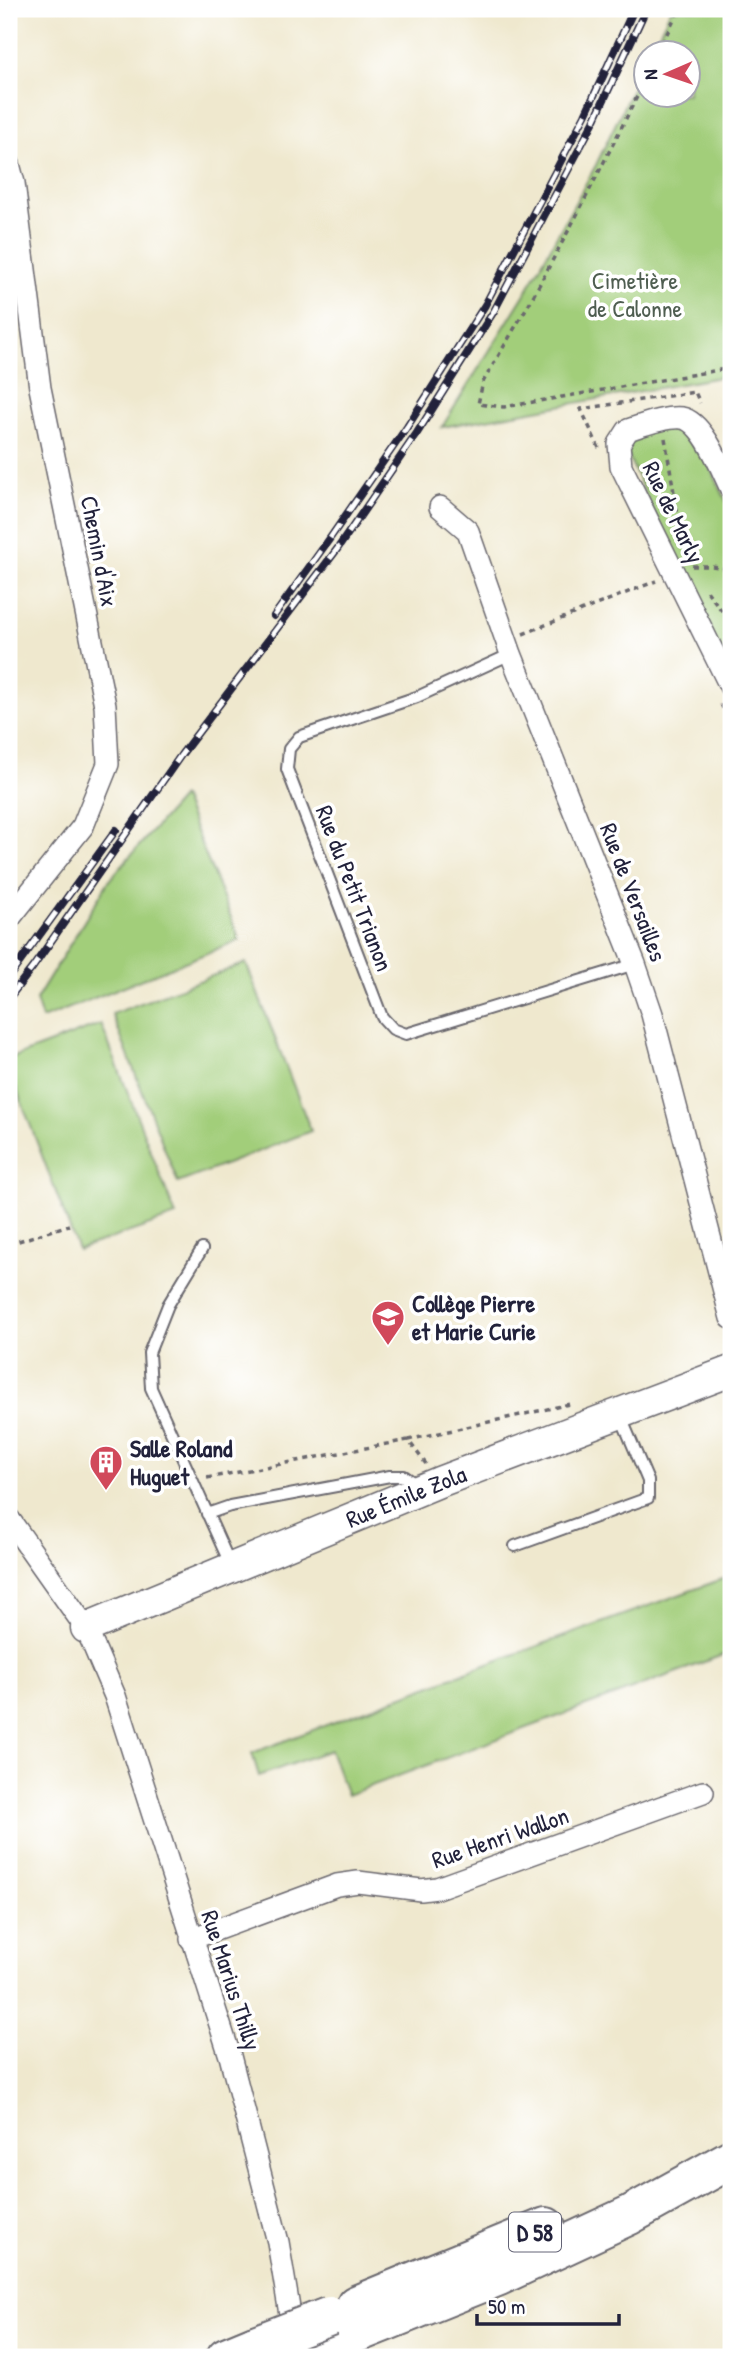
<svg xmlns="http://www.w3.org/2000/svg" width="740" height="2366" font-family="'Patrick Hand',sans-serif">
	<style>
		.green { fill: #a2ce7a; stroke: #62785a; stroke-width: 2 }
		.lines { fill: none; stroke-linecap: round; stroke-linejoin: round }
		.lane-casing { stroke: #6a676e; stroke-width: 14 }
		.street-casing { stroke: #6a676e; stroke-width: 24 }
		.secondary-casing { stroke: #6a676e; stroke-width: 33 }
		.highway-casing { stroke: #6a676e; stroke-width: 42 }
		.path { stroke: #6a676e; stroke-width: 3.5; stroke-dasharray: 5 5; stroke-linecap: butt }
		.lane { stroke: #fff; stroke-width: 10 }
		.street { stroke: #fff; stroke-width: 21 }
		.secondary { stroke: #fff; stroke-width: 30 }
		.highway { stroke: #fff; stroke-width: 38 }
		.rail-casing { stroke: #22223b; stroke-width: 8 }
		.rail { stroke: #fff; stroke-width: 5; stroke-dasharray: 16; stroke-linecap: butt }
		.highway-bridge-casing { stroke: #6a676e; stroke-width: 42; stroke-linecap: butt }
		.highway-bridge { stroke: #fff; stroke-width: 38 }
		.labels { text-anchor: middle; dominant-baseline: central; stroke-width: 7; stroke-linejoin: round; paint-order: stroke }
		.shield { fill: #fff; stroke: #646476; stroke-width: 2 }
		.shield-label { font-size: 23px; font-weight: bold; fill: #22223b }
		.park-label { font-size: 24px; fill: #4f5e51; stroke: #fff }
		.street-label { font-size: 24px; fill: #22223b; stroke: #fff }
		.poi-label { font-size: 24px; font-weight: bold; fill: #22223b; stroke: #fff; text-anchor: start }
	</style>
	<rect width="100%" height="100%" fill="#fff"/>
	<filter id="ink" filterUnits="userSpaceOnUse"><feTurbulence type="fractalNoise" baseFrequency=".0143" numOctaves="2"/><feDisplacementMap in="SourceGraphic" scale="14" xChannelSelector="R" yChannelSelector="G"/><feConvolveMatrix kernelMatrix="1 2 1 2 8 2 1 2 1" color-interpolation-filters="sRGB"/></filter>
	<filter id="wash" filterUnits="userSpaceOnUse"><feTurbulence type="fractalNoise" baseFrequency=".00686" numOctaves="4" result="noise"/><feDisplacementMap in="SourceGraphic" scale="28" xChannelSelector="R" yChannelSelector="G"/><feGaussianBlur stdDeviation="1.57" result="paint"/><feColorMatrix in="noise" values="0 0 0 0 0 0 0 0 0 0 0 0 0 0 0 0 0 1.4 0 .05"/><feComposite in="paint" operator="in"/></filter>
	<g filter="url(#wash)">
		<rect width="100%" height="100%" fill="#efe8ce"/>
		<path class="green" d="M 671,9 L 731,9 L 731,375 L 442,427 L 526,292 L 596,165 L 645,62 L 646,94 L 688,94 L 688,52 L 650,52 Z
			M 671,422 L 694,432 L 731,511 L 731,678 L 682,577 L 626,451 L 637,431 Z
			M 182,797 L 240,940 L 42,1019 L 36,1000 L 110,879 Z
			M 246,963 L 311,1131 L 178,1183 L 112,1014 Z
			M 101,1024 L 176,1216 L 78,1250 L 9,1069 L 9,1059 Z
			M 731,1576 L 731,1652 L 347,1795 L 330,1750 L 259,1776 L 252,1753 L 477,1668 Z"/>
	</g>
	<g filter="url(#ink)">
		<g class="lines">
			<defs>
				<path id="lane" d="M 511,654 L 417,697 L 299,737 L 289,749 L 287,769 L 382,1017 L 393,1029 L 406,1034 L 635,964
					M 202,1249 L 168,1305 L 149,1353 L 151,1388 L 231,1566
					M 207,1514 L 230,1506 L 390,1476 L 404,1476 L 417,1485
					M 515,1546 L 648,1498 L 648,1481 L 620,1415"/>
				<path id="street" d="M 9,164 L 14,183 L 40,388 L 105,705 L 108,764 L 83,826 L 9,919
					M 731,489 C 722,471 704,422 682,418 C 666,416 643,425 628,430 L 619,444 L 621,466 L 731,688
					M 440,507 L 468,531 L 511,654 L 635,964 L 652,1014 L 731,1318
					M 9,1519 L 86,1628 L 115,1696 L 230,2056 L 278,2242 L 290,2314 L 291,2338
					M 191,1939 L 337,1885 L 358,1882 L 421,1890 L 437,1888 L 703,1792"/>
				<g id="secondary">
					<path id="s1" d="M 86,1628 L 439,1482 L 731,1371"/>
				</g>
				<path id="highway" d="M 356,2305 L 546,2227
					M 226,2357 L 255,2345
					M 297,2357 L 499,2276 L 630,2215 L 731,2159"/>
			</defs>
			<use href="#lane" class="lane-casing"/>
			<use href="#street" class="street-casing"/>
			<use href="#secondary" class="secondary-casing"/>
			<use href="#highway" class="highway-casing"/>
			<path class="path" d="M 658,52 L 679,9
				M 646,79 L 579,211 L 530,302 L 483,382 L 478,404 L 504,407 L 731,368
				M 665,438 L 682,541
				M 599,448 L 581,409 L 695,392 L 700,403
				M 692,566 L 712,566 L 731,569
				M 707,591 L 731,623
				M 523,634 L 656,581
				M 721,704 L 731,725
				M 9,1244 L 69,1225
				M 408,1440 L 570,1404
				M 207,1478 L 408,1440 L 426,1464"/>
			<use href="#lane" class="lane"/>
			<use href="#street" class="street"/>
			<use href="#secondary" class="secondary"/>
			<use href="#highway" class="highway"/>
			<defs>
				<path id="rail" d="M 274,616 L 328,541 L 407,427 L 485,305 L 585,115 L 634,9
					M 9,977 L 116,830
					M 9,998 L 33,967 L 181,755 L 338,548 L 417,433 L 494,311 L 594,121 L 646,9"/>
			</defs>
			<use href="#rail" class="rail-casing"/>
			<use href="#rail" class="rail"/>
			<defs>
				<path id="highway-bridge" d="M 255,2345 L 330,2316"/>
			</defs>
			<use href="#highway-bridge" class="highway-bridge-casing"/>
			<use href="#highway-bridge" class="highway-bridge"/>
		</g>
	</g>
	<defs>
		<symbol id="school-pin" viewBox="-11 -11 22 30"><path d="M0 17L-7.5 6A9.5 9.5 0 1 1 7.5 6Z" fill="#d1495b" stroke="#fff"/><path d="M0-5L7-2L0 1L-7-2ZM-4 1L0 2.5L4 1V4Q0 6-4 4Z" fill="#fff"/></symbol>
		<symbol id="building-pin" viewBox="-11 -11 22 30"><path d="M0 17L-7.5 6A9.5 9.5 0 1 1 7.5 6Z" fill="#d1495b" stroke="#fff"/><path d="M-4-6H4V6H1V3H-1V6H-4ZM-2.5-4.3h1.7v1.8h-1.7ZM.8-4.3h1.7v1.8H.8ZM-2.5-1h1.7V.8h-1.7ZM.8-1h1.7V.8H.8Z" fill="#fff"/></symbol>
	</defs>
	<g fill-rule="evenodd">
		<use href="#school-pin" x="369" y="1298" width="38" height="52"/>
		<use href="#building-pin" x="87" y="1443" width="38" height="52"/>
	</g>
	<g class="labels">
		<rect class="shield" x="509" y="2212.5" width="52" height="39" rx="5"/>
		<g class="shield-label">
			<text x="535" y="2232">D 58</text>
		</g>
		<g class="park-label">
			<text x="635" y="280">Cimetière<tspan x="635" dy="28">de Calonne</tspan></text>
		</g>
		<g class="street-label">
			<text transform="translate(674 512) rotate(64)">Rue de Marly</text>
			<text transform="translate(100 551) rotate(79)">Chemin d'Aix</text>
			<text transform="translate(355 888) rotate(69)">Rue du Petit Trianon</text>
			<text transform="translate(634 892) rotate(69)">Rue de Versailles</text>
			<text stroke="none"><textPath href="#s1" startOffset="346">Rue Émile Zola</textPath></text>
			<text transform="translate(500 1837) rotate(-19)">Rue Henri Wallon</text>
			<text transform="translate(232 1980) rotate(72)">Rue Marius Thilly</text>
		</g>
		<g class="poi-label">
			<text x="412" y="1303">Collège Pierre<tspan x="412" dy="28">et Marie Curie</tspan></text>
			<text x="130" y="1448">Salle Roland<tspan x="130" dy="28">Huguet</tspan></text>
		</g>
	</g>
	<rect width="740" height="2366" fill="none" stroke="#fff" stroke-width="35"/>
	<g transform="translate(667 74) rotate(268)"><circle r="33" fill="#ffffff" stroke="#a7a7b1" stroke-width="2"/>
	<path d="M0-5L12 26L0 18L-12 26Z" fill="#d1495b"/>
	<text y="-10" font-size="19" font-weight="bold" text-anchor="middle" fill="#22223b">N</text>
	</g>
	<path d="M477 2314v10h142v-10" fill="none" stroke="#22223b" stroke-width="3.5"/>
	<text x="488" y="2314" font-size="21" fill="#22223b" stroke="#ffffff" stroke-width="5" paint-order="stroke">50 m</text>
</svg>
